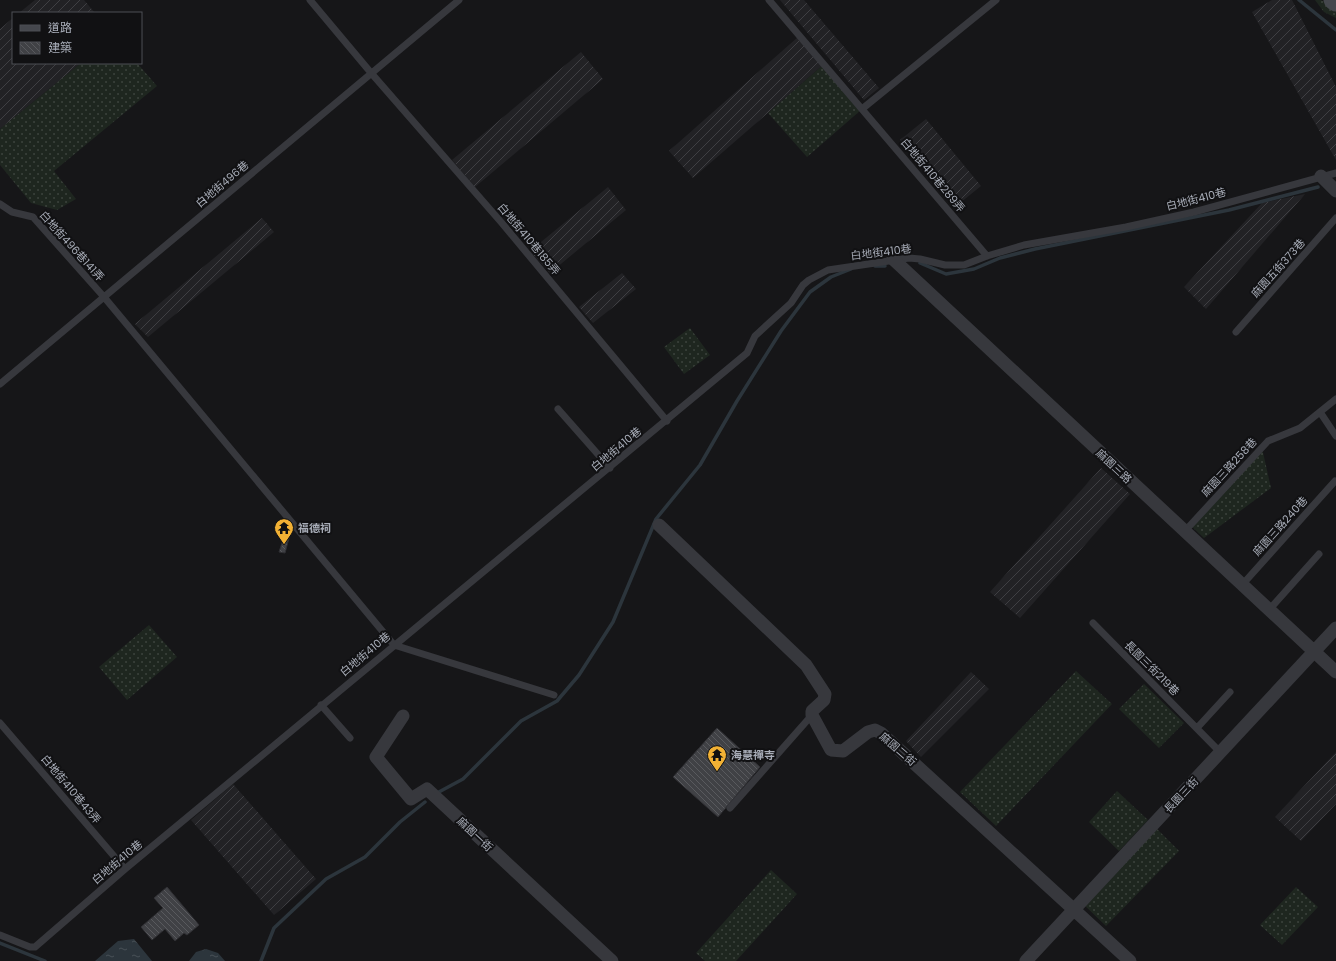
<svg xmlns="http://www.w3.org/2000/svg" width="1336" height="961" font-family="Poppins,'Noto Sans TC',sans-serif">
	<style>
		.industrial { fill: url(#industrial-furrows) }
		.grass { fill: url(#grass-dots) }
		.water { fill: url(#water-ripples) }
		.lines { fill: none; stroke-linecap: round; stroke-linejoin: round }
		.stream { stroke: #2c353c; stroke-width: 3.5 }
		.building { fill: url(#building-back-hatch); stroke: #303034 }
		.lane { stroke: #37383d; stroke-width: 7 }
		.street { stroke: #37383d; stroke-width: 13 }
		.secondary { stroke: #45474d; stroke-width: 19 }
		.labels { text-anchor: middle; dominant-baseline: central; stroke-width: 4; stroke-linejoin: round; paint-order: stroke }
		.street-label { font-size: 11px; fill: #a8adb8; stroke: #111113 }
		.poi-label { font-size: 11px; font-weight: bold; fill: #a8adb8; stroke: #111113; text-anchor: start }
	</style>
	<defs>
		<pattern id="industrial-furrows" width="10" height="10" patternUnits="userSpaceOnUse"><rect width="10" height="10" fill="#222225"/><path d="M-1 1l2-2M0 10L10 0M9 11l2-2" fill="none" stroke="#3f3f43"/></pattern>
		<pattern id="grass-dots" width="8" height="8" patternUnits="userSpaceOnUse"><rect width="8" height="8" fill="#1e261f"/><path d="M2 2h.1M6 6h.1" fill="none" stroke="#3c433d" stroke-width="1.8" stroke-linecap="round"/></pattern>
		<pattern id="water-ripples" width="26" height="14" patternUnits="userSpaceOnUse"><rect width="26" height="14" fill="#2c353c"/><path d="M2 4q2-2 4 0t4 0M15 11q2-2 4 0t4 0" fill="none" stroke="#485056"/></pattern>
		<pattern id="building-back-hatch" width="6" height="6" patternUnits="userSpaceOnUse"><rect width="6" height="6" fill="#404145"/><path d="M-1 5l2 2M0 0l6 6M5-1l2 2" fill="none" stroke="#595a5e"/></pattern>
	</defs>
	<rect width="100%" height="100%" fill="#161618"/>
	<path class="industrial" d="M 35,0 L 84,0 L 95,13 L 19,13 Z
		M 780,0 L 804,0 L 879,88 L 864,100 Z
		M 1272,0 L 1292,0 L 1336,87 L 1336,160 L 1252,12 Z
		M 13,18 L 13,63 L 81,63 L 0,129 L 0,29 Z
		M 798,37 L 823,65 L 693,178 L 669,151 Z
		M 581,52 L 603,79 L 475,187 L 452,160 Z
		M 926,119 L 981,186 L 955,207 L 900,140 Z
		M 608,187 L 626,210 L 550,273 L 530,251 Z
		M 1305,194 L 1206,309 L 1184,287 L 1262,203 Z
		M 262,218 L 274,232 L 148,337 L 135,324 Z
		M 622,273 L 636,289 L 593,323 L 579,307 Z
		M 1101,468 L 1130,494 L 1020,618 L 990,592 Z
		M 971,672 L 989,689 L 921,757 L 906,741 Z
		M 1336,752 L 1336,804 L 1301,841 L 1275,817 Z
		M 233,784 L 316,879 L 274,915 L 191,820 Z"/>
	<path class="grass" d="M 1315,0 L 1321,0 L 1336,8 L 1336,18 L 1324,12 Z
		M 81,63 L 137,63 L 157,86 L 54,171 L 76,199 L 57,210 L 31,203 L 0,165 L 0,129 Z
		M 823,65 L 861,110 L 807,157 L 768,113 Z
		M 690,328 L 710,355 L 684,374 L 664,347 Z
		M 1262,448 L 1271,488 L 1204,538 L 1191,526 Z
		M 149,625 L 177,657 L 127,700 L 99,667 Z
		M 1076,671 L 1112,704 L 996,826 L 960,792 Z
		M 1144,684 L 1184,723 L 1159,748 L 1119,709 Z
		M 1117,791 L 1148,820 L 1119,851 L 1089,822 Z
		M 1156,828 L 1179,851 L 1106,926 L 1083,904 Z
		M 771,870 L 797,894 L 736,961 L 705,961 L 696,953 Z
		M 1296,887 L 1318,907 L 1282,945 L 1260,925 Z"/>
	<path class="water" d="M 134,939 L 152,961 L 95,961 L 118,941 Z
		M 206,949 L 218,953 L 225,961 L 189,961 L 196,952 Z"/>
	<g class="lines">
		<path class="stream" d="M 1299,0 L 1336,30
			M 920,263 L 946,274 L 974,269 L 1000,258 L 1035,249 L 1229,210 L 1318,187
			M 875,266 L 885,266
			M 437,793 L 463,779 L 521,721 L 557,701 L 579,675 L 613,622 L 656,519 L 700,465 L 737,401 L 781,331 L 810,292 L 831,277 L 851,269
			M 0,943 L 45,961
			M 261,961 L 274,928 L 326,879 L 365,857 L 400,822 L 425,802"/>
	</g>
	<path class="building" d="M 284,537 L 289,538 L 285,553 L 279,552 Z
		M 717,728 L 760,767 L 718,817 L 673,777 Z
		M 167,887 L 199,925 L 187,935 L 184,933 L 175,941 L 165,929 L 152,940 L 141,927 L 163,908 L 154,898 Z"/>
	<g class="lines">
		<path class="lane" d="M 310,0 L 372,74 L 501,222 L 667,421
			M 769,0 L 987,256
			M 862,109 L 996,0
			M 0,204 L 12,212 L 33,217 L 104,297 L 394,645 L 554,695
			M 1236,332 L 1336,218
			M 0,384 L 459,0
			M 558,409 L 610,468
			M 1320,412 L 1336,436
			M 1184,532 L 1268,441 L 1300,428 L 1336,399
			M 1242,585 L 1335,481
			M 1269,610 L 1319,554
			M 1093,623 L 1221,753
			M 321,705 L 350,738
			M 0,723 L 125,869
			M 1197,728 L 1230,692
			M 730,808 L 812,715
			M 0,935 L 30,947 L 35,947 L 125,869 L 747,353 L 755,336 L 791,303 L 803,285 L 809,280 L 828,270 L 909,258 L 920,259 L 945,265 L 964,265 L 987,256 L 1024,245 L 1126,227 L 1194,212 L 1336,173"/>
		<path class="street" d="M 1321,176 L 1336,191
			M 893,259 L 1336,672
			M 659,525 L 806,665 L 825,694 L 824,700 L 812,711 L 812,715 L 831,750 L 843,751 L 868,732 L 875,730 L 881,733 L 1130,961
			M 403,716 L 376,757 L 411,799 L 427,789 L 612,961
			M 1026,961 L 1336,628"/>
		<path class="secondary" d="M 1333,0 L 1336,2"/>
	</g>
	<defs>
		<symbol id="temple-pin" viewBox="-11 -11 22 30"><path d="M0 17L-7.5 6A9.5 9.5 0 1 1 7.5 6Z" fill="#f2b134" stroke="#111113"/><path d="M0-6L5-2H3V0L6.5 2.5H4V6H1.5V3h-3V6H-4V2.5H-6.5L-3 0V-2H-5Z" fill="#111"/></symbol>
	</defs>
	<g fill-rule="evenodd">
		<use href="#temple-pin" x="273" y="517" width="22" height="30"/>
		<use href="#temple-pin" x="706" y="744" width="22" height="30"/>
	</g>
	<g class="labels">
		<g class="street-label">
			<text transform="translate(933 175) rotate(50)">白地街410巷289弄</text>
			<text transform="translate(222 184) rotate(-40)">白地街496巷</text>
			<text transform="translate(1196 199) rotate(-14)">白地街410巷</text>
			<text transform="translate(529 239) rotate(50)">白地街410巷185弄</text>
			<text transform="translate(72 246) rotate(48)">白地街496巷141弄</text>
			<text transform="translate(881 252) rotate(-7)">白地街410巷</text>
			<text transform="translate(1278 268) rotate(-48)">麻園五街373巷</text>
			<text transform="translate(616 449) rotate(-40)">白地街410巷</text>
			<text transform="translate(1114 466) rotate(43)">麻園三路</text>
			<text transform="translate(1229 467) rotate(-47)">麻園三路258巷</text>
			<text transform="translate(1280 526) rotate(-48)">麻園三路240巷</text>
			<text transform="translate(365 654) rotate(-40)">白地街410巷</text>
			<text transform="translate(1152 668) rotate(45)">長園三街219巷</text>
			<text transform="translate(898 749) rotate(41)">麻園二街</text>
			<text transform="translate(71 789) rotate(50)">白地街410巷43弄</text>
			<text transform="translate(1181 795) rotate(-47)">長園三街</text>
			<text transform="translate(475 834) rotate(43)">麻園一街</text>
			<text transform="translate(117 862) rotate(-40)">白地街410巷</text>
		</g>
		<g class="poi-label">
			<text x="298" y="528">福德祠</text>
			<text x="731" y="755">海慧禪寺</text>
		</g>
	</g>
	<rect x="12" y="12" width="130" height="52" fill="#111113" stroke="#4d4f55"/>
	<rect x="20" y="25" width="20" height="6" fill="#45474d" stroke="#4d4f55"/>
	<text x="48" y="32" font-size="12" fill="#a8adb8">道路</text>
	<rect x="20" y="42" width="20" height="12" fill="url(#building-back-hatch)" stroke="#4d4f55"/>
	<text x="48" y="52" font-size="12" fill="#a8adb8">建築</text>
</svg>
